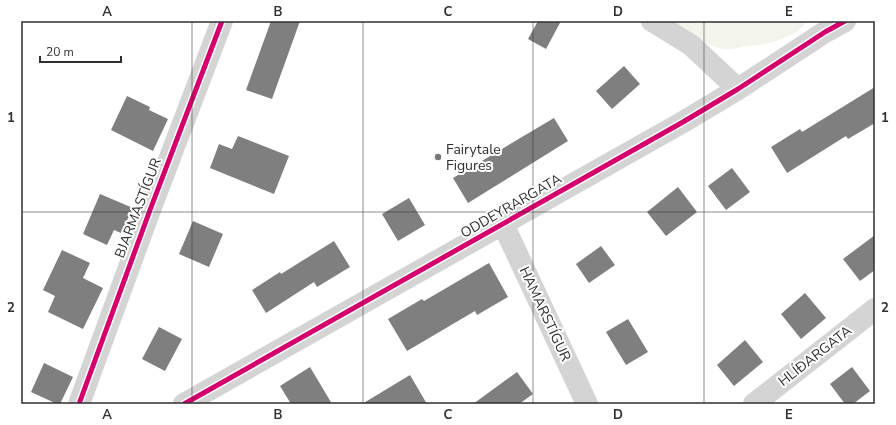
<svg xmlns="http://www.w3.org/2000/svg" width="896" height="425" font-family="'Nunito Sans',sans-serif">
	<style>
		.green { fill: #f3f4ec }
		.building { fill: #7f7f7f }
		.lines { fill: none; stroke-linecap: round; stroke-linejoin: round }
		.minor { stroke: #d4d4d4; stroke-width: 22 }
		.cycleway-casing { stroke: #fff; stroke-width: 8 }
		.cycleway { stroke: #d6006c; stroke-width: 5 }
		.grid { fill: none; stroke: #2f2f2f; stroke-width: 1; stroke-opacity: 0.55 }
		.poi-dot { fill: #787878; stroke: #fff; stroke-width: 1.5 }
		.labels { text-anchor: middle; dominant-baseline: central; stroke-width: 4; stroke-linejoin: round; paint-order: stroke }
		.poi-label { font-size: 14px; fill: #2f2f2f; stroke: #fff; text-anchor: start }
		.street-label { font-size: 14px; fill: #2f2f2f; stroke: #fff }
		.neatline { fill: none; stroke: #2f2f2f; stroke-width: 1.5 }
		.grid-label { font-size: 13px; text-anchor: middle; font-weight: bold; fill: #2f2f2f }
	</style>
	<rect width="100%" height="100%" fill="#fff"/>
	<path class="green" d="M 665,21 L 808,21 C 792,41 766,44 742,47 C 736,48 729,50 723,49 C 703,45 683,31 665,21 Z"/>
	<path class="building" d="M 271,21 L 300,21 L 272,99 L 246,90 Z
		M 538,21 L 561,21 L 546,49 L 528,39 Z
		M 624,66 L 640,84 L 612,109 L 596,91 Z
		M 875,87 L 875,123 L 848,139 L 846,136 L 787,173 L 771,147 L 800,129 L 802,132 Z
		M 127,96 L 150,107 L 149,110 L 168,119 L 153,151 L 111,130 Z
		M 554,118 L 568,141 L 468,203 L 453,178 Z
		M 238,136 L 289,156 L 274,194 L 210,168 L 219,144 L 232,149 Z
		M 732,168 L 750,192 L 726,210 L 708,186 Z
		M 678,187 L 697,212 L 666,236 L 647,212 Z
		M 100,194 L 133,208 L 121,233 L 114,230 L 107,245 L 83,234 Z
		M 409,198 L 425,225 L 398,241 L 382,214 Z
		M 193,221 L 223,234 L 209,267 L 179,254 Z
		M 875,235 L 875,270 L 860,281 L 843,259 Z
		M 334,241 L 350,267 L 317,287 L 314,282 L 266,313 L 252,290 L 280,272 L 281,274 Z
		M 601,246 L 615,265 L 589,283 L 576,264 Z
		M 62,250 L 90,263 L 83,278 L 103,288 L 83,329 L 48,312 L 55,296 L 43,290 Z
		M 489,263 L 508,297 L 477,315 L 475,311 L 407,351 L 388,319 L 422,299 L 424,301 Z
		M 805,293 L 826,318 L 801,339 L 781,314 Z
		M 628,319 L 648,352 L 626,365 L 606,332 Z
		M 159,327 L 182,339 L 165,371 L 142,359 Z
		M 745,340 L 763,362 L 734,386 L 717,365 Z
		M 44,363 L 73,377 L 60,404 L 57,404 L 31,392 Z
		M 310,367 L 332,404 L 291,404 L 280,386 Z
		M 852,367 L 870,391 L 853,404 L 845,404 L 830,384 Z
		M 517,372 L 533,394 L 519,404 L 473,404 Z
		M 410,375 L 427,404 L 362,404 Z"/>
	<g class="lines">
		<path class="minor" d="M 652,21 L 691,45 L 738,89
			M 503,224 L 587,404
			M 79,404 L 150,210 L 222,21
			M 184,404 L 683,122 L 738,89 L 825,32 L 845,21
			M 754,404 L 875,309"/>
		<defs>
			<path id="cycleway" d="M 79,404 L 150,210 L 222,21
				M 184,404 L 683,122 L 738,89 L 825,32 L 845,21"/>
		</defs>
		<use href="#cycleway" class="cycleway-casing"/>
		<use href="#cycleway" class="cycleway"/>
	</g>
	<path class="grid" d="M 192,21 L 192,404M 363,21 L 363,404M 533,21 L 533,404M 704,21 L 704,404M 21,212 L 875,212"/>
	<circle class="poi-dot" cx="438" cy="157" r="4"/>
	<g class="labels">
		<g class="poi-label">
			<text x="446" y="149">Fairytale<tspan x="446" dy="16">Figures</tspan></text>
		</g>
		<g class="street-label">
			<text transform="translate(511 206) rotate(-30)">ODDEYRARGATA</text>
			<text transform="translate(138 208) rotate(-69)">BJARMASTÍGUR</text>
			<text transform="translate(545 314) rotate(65)">HAMARSTÍGUR</text>
			<text transform="translate(815 356) rotate(-38)">HLÍÐARGATA</text>
		</g>
	</g>
	<rect width="896" height="425" fill="none" stroke="#ffffff" stroke-width="44"/>
	<path d="M40 56v6h81v-6" fill="none" stroke="#2f2f2f" stroke-width="2"/>
	<text x="46" y="56" font-size="12" fill="#2f2f2f" stroke="#ffffff" stroke-width="3" paint-order="stroke">20 m</text>
	<rect x="22" y="22" width="852" height="381" class="neatline"/>
	<g class="grid-label">
		<text x="107" y="16">A</text>
		<text x="278" y="16">B</text>
		<text x="448" y="16">C</text>
		<text x="618" y="16">D</text>
		<text x="789" y="16">E</text>
		<text x="11" y="122">1</text>
		<text x="885" y="122">1</text>
		<text x="11" y="312">2</text>
		<text x="885" y="312">2</text>
		<text x="107" y="419">A</text>
		<text x="278" y="419">B</text>
		<text x="448" y="419">C</text>
		<text x="618" y="419">D</text>
		<text x="789" y="419">E</text>
	</g>
</svg>
